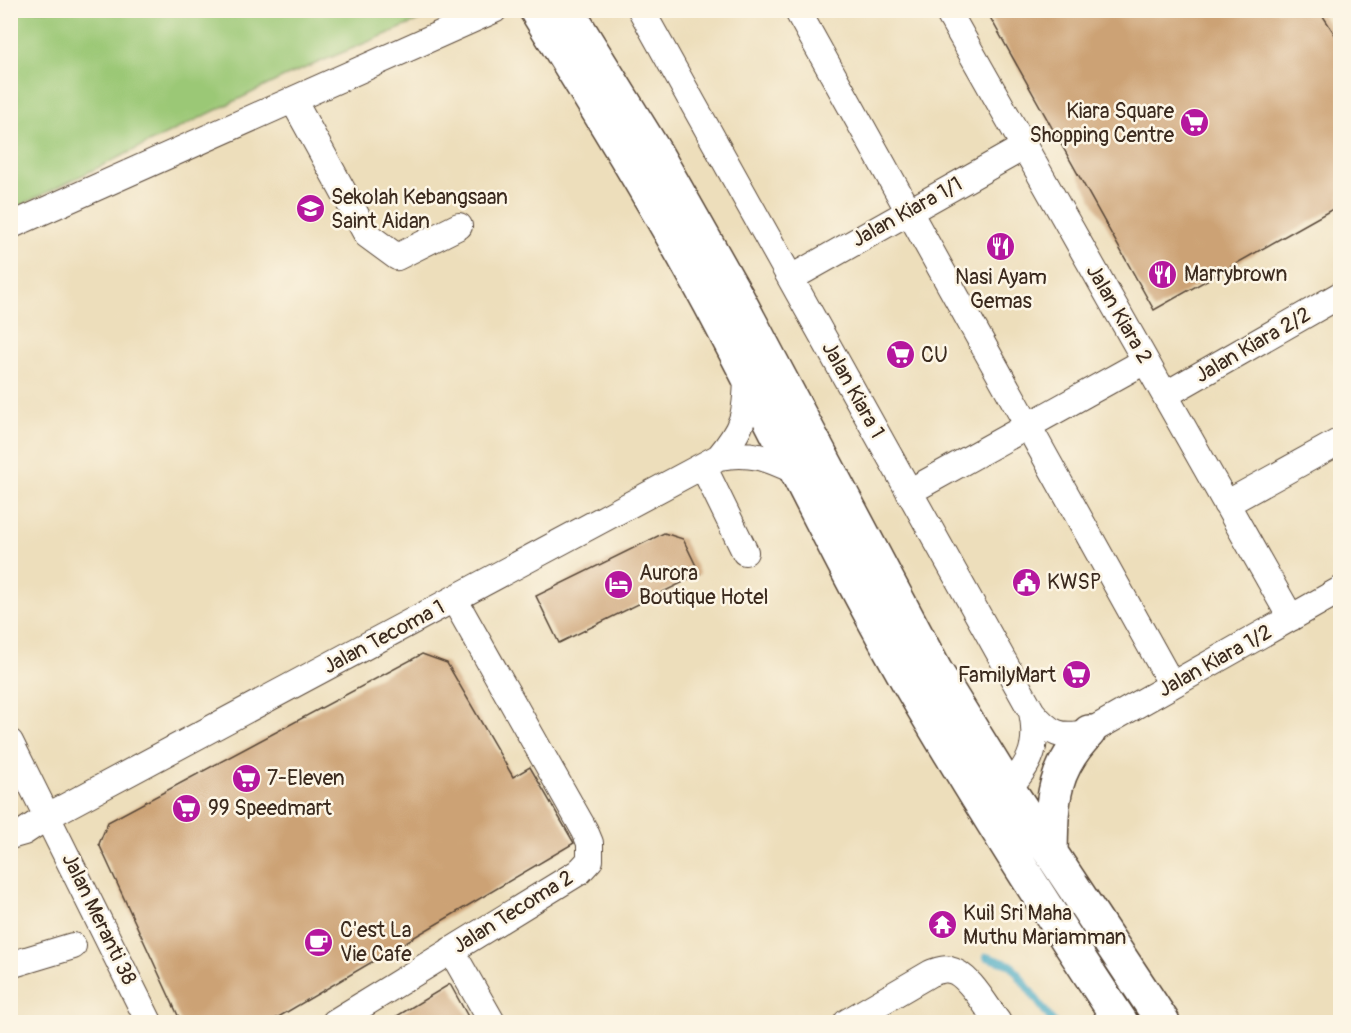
<svg xmlns="http://www.w3.org/2000/svg" width="1351" height="1033" font-family="Pangolin,sans-serif">
	<style>
		.green { fill: #9bc876; stroke: #6b794a; stroke-width: 1.5 }
		.lines { fill: none; stroke-linecap: round; stroke-linejoin: round }
		.stream { stroke: #43a7c3; stroke-width: 8 }
		.building { fill: #cca274 }
		.minor-casing { stroke: #564536; stroke-width: 28 }
		.major-casing { stroke: #564536; stroke-width: 36 }
		.minor { stroke: #fff; stroke-width: 26 }
		.major { stroke: #fff; stroke-width: 33 }
		.labels { text-anchor: middle; dominant-baseline: central; stroke-width: 5; stroke-linejoin: round; paint-order: stroke }
		.poi-label { font-size: 21px; fill: #3b2a1e; stroke: #fcf5e5; text-anchor: start }
		.street-label { font-size: 21px; fill: #3b2a1e; stroke: #fcf5e5 }
	</style>
	<rect width="100%" height="100%" fill="#fcf5e5"/>
	<filter id="ink" filterUnits="userSpaceOnUse"><feTurbulence type="fractalNoise" baseFrequency=".0167" numOctaves="2"/><feDisplacementMap in="SourceGraphic" scale="12" xChannelSelector="R" yChannelSelector="G"/><feConvolveMatrix kernelMatrix="1 2 1 2 8 2 1 2 1" color-interpolation-filters="sRGB"/></filter>
	<filter id="wash" filterUnits="userSpaceOnUse"><feTurbulence type="fractalNoise" baseFrequency=".008" numOctaves="4" result="noise"/><feDisplacementMap in="SourceGraphic" scale="24" xChannelSelector="R" yChannelSelector="G"/><feGaussianBlur stdDeviation="1.35" result="paint"/><feColorMatrix in="noise" values="0 0 0 0 0 0 0 0 0 0 0 0 0 0 0 0 0 1.4 0 .05"/><feComposite in="paint" operator="in"/></filter>
	<g filter="url(#wash)">
		<rect width="100%" height="100%" fill="#eddebb"/>
		<path class="green" d="M 11,10 L 442,10 L 442,11 L 284,77 L 11,210 Z"/>
		<g class="lines">
			<path class="stream" d="M 987,957 L 1011,965 L 1053,1022"/>
		</g>
		<g id="blocks">
			<path class="building" d="M 986,10 L 1319,10 L 1340,42 L 1340,205 L 1154,310 Z
				M 664,533 L 683,539 L 700,574 L 559,643 L 536,596 Z
				M 422,654 L 447,663 L 513,777 L 530,767 L 574,843 L 270,1022 L 181,1022 L 99,844 L 108,822 Z
				M 450,984 L 471,1022 L 387,1022 Z"/>
		</g>
	</g>
	<g filter="url(#ink)">
		<use href="#blocks" fill-opacity="0" stroke="#564536" stroke-width="1.5"/>
		<g class="lines">
			<defs>
				<path id="minor" d="M 641,10 L 1032,712 C 1050,734 1061,739 1089,732 L 1340,590
					M 797,10 L 1172,685
					M 947,10 L 1291,618
					M 293,100 L 367,235 L 397,257 L 459,226
					M 10,226 L 494,10
					M 791,278 L 1024,147
					M 1165,395 L 1340,295
					M 719,457 C 743,428 746,416 747,378
					M 703,466 L 745,552
					M 909,492 L 1145,361
					M 1226,504 L 1340,441
					M 10,742 L 149,1022
					M 997,801 C 1024,770 1041,755 1032,712
					M 10,836 L 24,832 L 48,816 L 719,457 C 750,451 768,458 795,471
					M 451,950 L 492,1022
					M 10,965 L 73,946
					M 335,1022 L 579,872 L 590,860 L 590,843 L 585,831 L 454,599
					M 847,1022 L 931,973 C 937,971 943,968 950,970 C 968,973 987,1008 998,1022"/>
				<path id="major" d="M 536,10 C 596,107 656,204 710,304 C 778,432 840,563 912,689 C 978,802 1049,913 1121,1022
					M 567,10 L 658,157 L 736,295 L 935,670 L 1008,788 L 1163,1022
					M 1051,853 C 1052,801 1051,771 1089,732"/>
			</defs>
			<use href="#minor" class="minor-casing"/>
			<use href="#major" class="major-casing"/>
			<use href="#minor" class="minor"/>
			<use href="#major" class="major"/>
		</g>
	</g>
	<defs>
		<symbol id="supermarket-disc" viewBox="-11 -11 22 22"><circle r="9.5" fill="#b5179e" stroke="#fcf5e5"/><path d="M-6-5.5h2.5l.6 2H6L4.5 2H-2.5L-4.4-4H-6ZM-1.5 3.2a1.3 1.3 0 1 0 .1 0ZM3 3.2a1.3 1.3 0 1 0 .1 0Z" fill="#fff"/></symbol>
		<symbol id="school-disc" viewBox="-11 -11 22 22"><circle r="9.5" fill="#b5179e" stroke="#fcf5e5"/><path d="M0-5L7-2L0 1L-7-2ZM-4 1L0 2.5L4 1V4Q0 6-4 4Z" fill="#fff"/></symbol>
		<symbol id="restaurant-disc" viewBox="-11 -11 22 22"><circle r="9.5" fill="#b5179e" stroke="#fcf5e5"/><path d="M-5-6h1v4h1v-4h1v4h1v-4h1v5L-1.5 .5V6h-2V.5L-5-1ZM5-6V6H3V1.5H1.5Q1.5-4 5-6Z" fill="#fff"/></symbol>
		<symbol id="civic-disc" viewBox="-11 -11 22 22"><circle r="9.5" fill="#b5179e" stroke="#fcf5e5"/><path d="M-.6-6.5H3V-4.5H.6V-3L4-1V1h2V6H-6V1h2V-1L-.6-3ZM-1.2 2.5V6h2.4V2.5Z" fill="#fff"/></symbol>
		<symbol id="hotel-disc" viewBox="-11 -11 22 22"><circle r="9.5" fill="#b5179e" stroke="#fcf5e5"/><path d="M-6-4.5h1.5V1H6V5H4.5V3h-9V5H-6ZM-4 0a1.8 1.8 0 1 1 3.6 0ZM.5 0V-2.5h3Q6-2.5 6 0Z" fill="#fff"/></symbol>
		<symbol id="temple-disc" viewBox="-11 -11 22 22"><circle r="9.5" fill="#b5179e" stroke="#fcf5e5"/><path d="M0-6L5-2H3V0L6.5 2.5H4V6H1.5V3h-3V6H-4V2.5H-6.5L-3 0V-2H-5Z" fill="#fff"/></symbol>
		<symbol id="cafe-disc" viewBox="-11 -11 22 22"><circle r="9.5" fill="#b5179e" stroke="#fcf5e5"/><path d="M-5.5-4.5H6V0H3Q3 3.5 0 3.5H-2.5Q-5.5 3.5-5.5 0ZM3-3.2v2h1.7v-2ZM-6 4.5H4V6H-6Z" fill="#fff"/></symbol>
	</defs>
	<g fill-rule="evenodd">
		<use href="#supermarket-disc" x="1178" y="106" width="33" height="33"/>
		<use href="#school-disc" x="294" y="192" width="33" height="33"/>
		<use href="#restaurant-disc" x="984" y="230" width="33" height="33"/>
		<use href="#restaurant-disc" x="1146" y="258" width="33" height="33"/>
		<use href="#supermarket-disc" x="884" y="338" width="33" height="33"/>
		<use href="#civic-disc" x="1010" y="566" width="33" height="33"/>
		<use href="#hotel-disc" x="602" y="568" width="33" height="33"/>
		<use href="#supermarket-disc" x="1060" y="658" width="33" height="33"/>
		<use href="#supermarket-disc" x="230" y="762" width="33" height="33"/>
		<use href="#supermarket-disc" x="170" y="792" width="33" height="33"/>
		<use href="#temple-disc" x="926" y="908" width="33" height="33"/>
		<use href="#cafe-disc" x="302" y="926" width="33" height="33"/>
	</g>
	<g class="labels">
		<g class="poi-label">
			<text x="1174" y="111" text-anchor="end">Kiara Square<tspan x="1174" dy="24">Shopping Centre</tspan></text>
			<text x="331" y="197">Sekolah Kebangsaan<tspan x="331" dy="24">Saint Aidan</tspan></text>
			<text x="1184" y="274">Marrybrown</text>
			<text x="1001" y="277" text-anchor="middle">Nasi Ayam<tspan x="1001" dy="24">Gemas</tspan></text>
			<text x="921" y="355">CU</text>
			<text x="639" y="573">Aurora<tspan x="639" dy="24">Boutique Hotel</tspan></text>
			<text x="1047" y="582">KWSP</text>
			<text x="1056" y="675" text-anchor="end">FamilyMart</text>
			<text x="267" y="778">7-Eleven</text>
			<text x="208" y="808">99 Speedmart</text>
			<text x="963" y="913">Kuil Sri Maha<tspan x="963" dy="24">Muthu Mariamman</tspan></text>
			<text x="340" y="930">C'est La<tspan x="340" dy="24">Vie Cafe</tspan></text>
		</g>
		<g class="street-label">
			<text transform="translate(907 212) rotate(-29)">Jalan Kiara 1/1</text>
			<text transform="translate(1119 314) rotate(60)">Jalan Kiara 2</text>
			<text transform="translate(1253 345) rotate(-30)">Jalan Kiara 2/2</text>
			<text transform="translate(853 390) rotate(61)">Jalan Kiara 1</text>
			<text transform="translate(384 637) rotate(-28)">Jalan Tecoma 1</text>
			<text transform="translate(1215 661) rotate(-29)">Jalan Kiara 1/2</text>
			<text transform="translate(513 912) rotate(-32)">Jalan Tecoma 2</text>
			<text transform="translate(99 919) rotate(64)">Jalan Meranti 38</text>
		</g>
	</g>
	<rect width="1351" height="1033" fill="none" stroke="#fcf5e5" stroke-width="36"/>
</svg>
